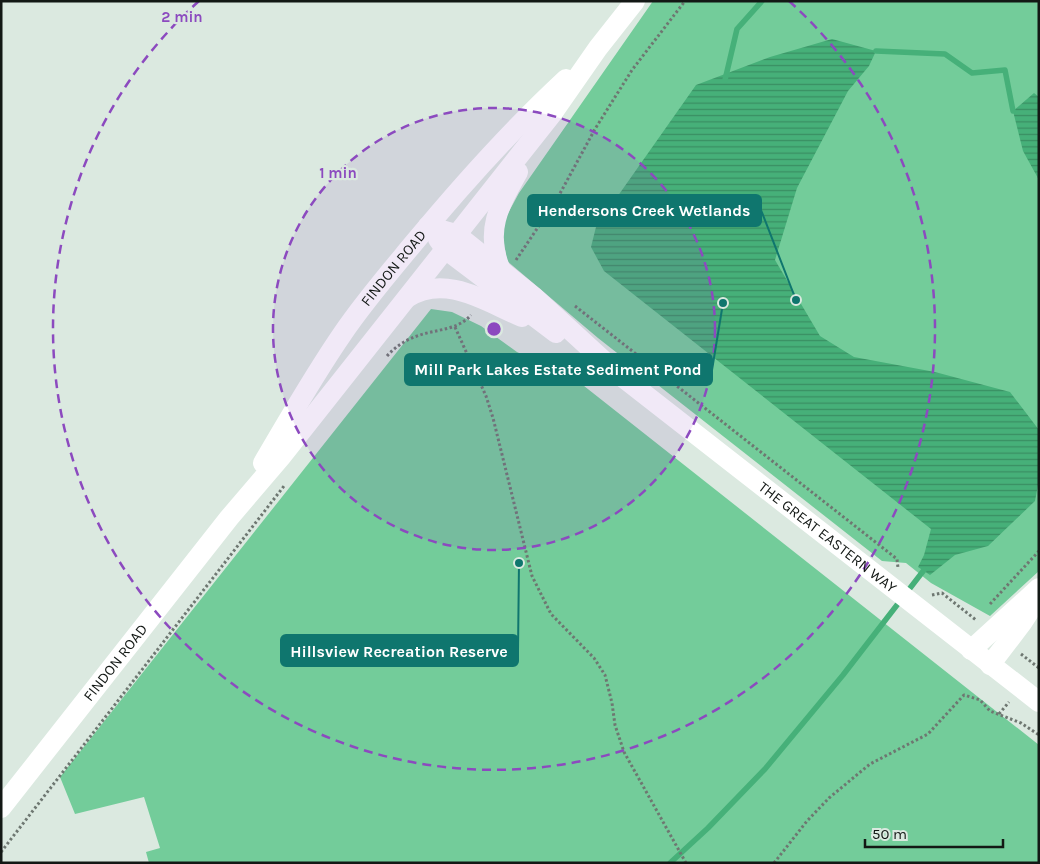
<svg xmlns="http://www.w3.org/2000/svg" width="1040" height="864" font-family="Karla,sans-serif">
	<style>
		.park { fill: #73cc9a }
		.water { fill: url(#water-rules) }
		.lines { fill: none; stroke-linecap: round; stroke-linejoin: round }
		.stream { stroke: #46b079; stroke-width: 5.5 }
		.path { stroke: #6e7771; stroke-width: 3; stroke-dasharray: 2.5 2.5; stroke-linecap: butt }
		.minor { stroke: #fff; stroke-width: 20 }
		.ring { fill: none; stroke: #8c4abf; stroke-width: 2.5; stroke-dasharray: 9 6 }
		.labels { text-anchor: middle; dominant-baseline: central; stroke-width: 4.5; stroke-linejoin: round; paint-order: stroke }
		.street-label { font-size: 15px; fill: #131815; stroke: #dbe9e0 }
		.centre { fill: #8c4abf; stroke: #dbe9e0; stroke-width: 2.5 }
		.ring-label { font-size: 15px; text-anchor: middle; font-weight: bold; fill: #8c4abf; stroke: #dbe9e0; stroke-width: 4.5; stroke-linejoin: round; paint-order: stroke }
		.leader { fill: none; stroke: #0f766e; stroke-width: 2 }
		.callout-dot { fill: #0f766e; stroke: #dbe9e0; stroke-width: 2 }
		.callout { fill: #0f766e; stroke: #0f766e; stroke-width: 2 }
		.callout-label { font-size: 16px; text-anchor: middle; font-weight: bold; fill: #fff }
	</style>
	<defs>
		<pattern id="water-rules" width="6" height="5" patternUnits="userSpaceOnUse" patternTransform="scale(1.25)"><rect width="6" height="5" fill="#46b079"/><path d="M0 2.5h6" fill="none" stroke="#398e62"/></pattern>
	</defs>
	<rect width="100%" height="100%" fill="#dbe9e0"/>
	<path class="park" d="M 653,1 L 1039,1 L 1039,571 L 990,616 L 931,583 L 906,563 L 882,561 L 598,338 L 507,261 L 502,231 L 507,215 L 519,193 Z
		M 431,309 L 452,312 L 481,326 L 517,352 L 579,382 L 1039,745 L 1039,863 L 149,863 L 146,852 L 160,848 L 144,797 L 75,814 L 60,777 Z"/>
	<path class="water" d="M 832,39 L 876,51 L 869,66 L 848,91 L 797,188 L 775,260 L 820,336 L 854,357 L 935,372 L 1010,392 L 1039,430 L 1039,479 L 1035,501 L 988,546 L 955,555 L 930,575 L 918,567 L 924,555 L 931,529 L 604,271 L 591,247 L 596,227 L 696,85 L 770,57 Z
		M 1034,93 L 1039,97 L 1039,180 L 1023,151 L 1013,111 Z"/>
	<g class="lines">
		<path class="stream" d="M 876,51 L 945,54 L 972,73 L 1005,70 L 1013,111
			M 725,80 L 737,29 L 762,1
			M 670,863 L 708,828 L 765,769 L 843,675 L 924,570"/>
		<path class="path" d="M 516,260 L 557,199 L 595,129 L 632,70 L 685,1
			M 575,306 L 897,559 L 898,568
			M 455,327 L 486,396 L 493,418 L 532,576 L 551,614 L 594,658 L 605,675 L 612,703 L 615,725 L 624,752 L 686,863
			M 387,356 C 396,346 407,339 420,335 C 438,329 458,330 471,315
			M 932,595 L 942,593 L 976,620
			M 990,604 L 1039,551
			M 1021,654 L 1039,668
			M 999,714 L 1009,702
			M 1,852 L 284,486
			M 774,863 L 807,821 L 829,798 L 870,764 L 928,734 L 964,695 L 980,700 L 990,711 L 1021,723 L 1039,735"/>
		<g class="minor">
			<path id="s1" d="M 428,226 L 456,234 L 533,296 L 616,372 L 1039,702"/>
			<path d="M 438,239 L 445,249 L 556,333"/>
			<path d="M 500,268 C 485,230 499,206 518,172"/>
			<path d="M 407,298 C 445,273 486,302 522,317"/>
			<path id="s2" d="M 263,463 C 289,419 314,375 343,333 C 364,302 389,273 413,244 C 461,186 511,130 566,79"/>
			<path d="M 971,650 L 1039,588"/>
			<path d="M 990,665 L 1022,623 L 1039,597"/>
			<path id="s3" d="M 1,808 L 229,518 L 281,457 L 552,114 L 598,48 L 635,1"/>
		</g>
	</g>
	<circle cx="494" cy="329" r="221" fill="#8c4abf" fill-opacity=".12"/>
	<g class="ring">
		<circle cx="494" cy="329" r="221"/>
		<path d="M789 1A441 441 0 1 1 199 1"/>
	</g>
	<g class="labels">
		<g class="street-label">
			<text stroke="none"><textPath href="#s2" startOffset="235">FINDON ROAD</textPath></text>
			<text stroke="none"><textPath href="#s1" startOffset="509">THE GREAT EASTERN WAY</textPath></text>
			<text stroke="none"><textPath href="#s3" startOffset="185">FINDON ROAD</textPath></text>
		</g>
	</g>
	<circle cx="494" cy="329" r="8" class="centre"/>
	<g class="ring-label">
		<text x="182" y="22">2 min</text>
		<text x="338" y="178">1 min</text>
	</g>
	<path class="leader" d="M796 300L761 210M723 303L712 370M519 563L518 651"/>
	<g class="callout-dot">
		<circle cx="796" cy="300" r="5"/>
		<circle cx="723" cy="303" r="5"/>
		<circle cx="519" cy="563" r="5"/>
	</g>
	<g class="callout">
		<rect x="528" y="195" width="233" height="31" rx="5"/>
		<rect x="405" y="354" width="307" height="31" rx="5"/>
		<rect x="281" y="635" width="237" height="31" rx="5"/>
	</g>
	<g class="callout-label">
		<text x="644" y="216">Hendersons Creek Wetlands</text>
		<text x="558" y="375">Mill Park Lakes Estate Sediment Pond</text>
		<text x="399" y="657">Hillsview Recreation Reserve</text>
	</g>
	<rect width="1040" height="864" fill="none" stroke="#131815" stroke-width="5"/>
	<path d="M865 839v8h138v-8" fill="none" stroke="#131815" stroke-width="2.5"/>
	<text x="872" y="839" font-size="15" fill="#131815" stroke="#dbe9e0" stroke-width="4" paint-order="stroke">50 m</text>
</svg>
